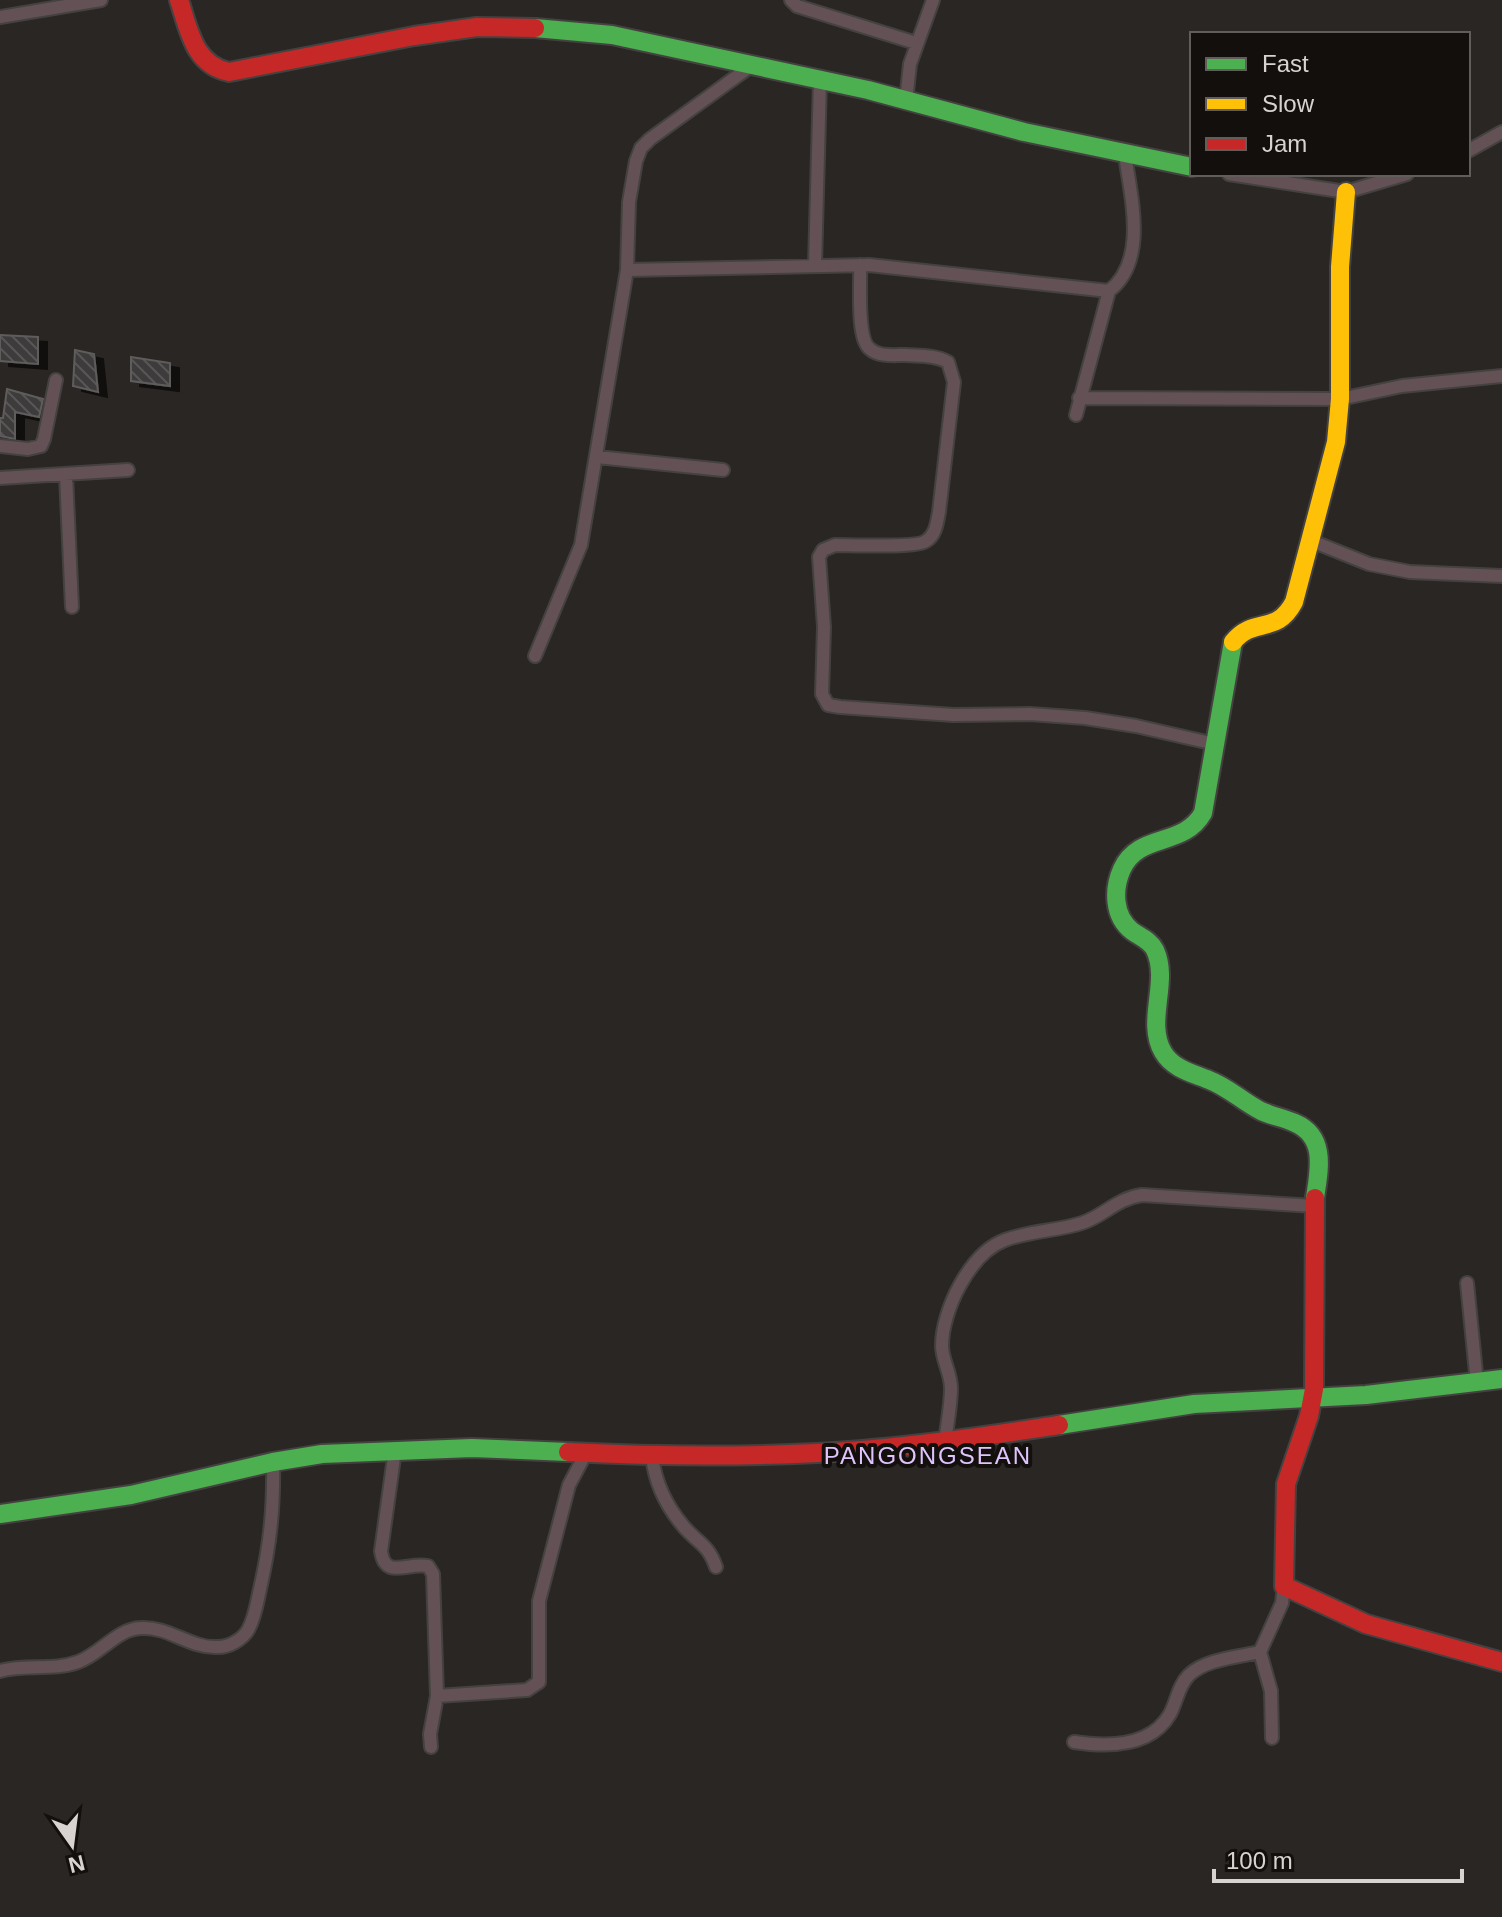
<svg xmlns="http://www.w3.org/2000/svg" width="1502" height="1917" font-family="Arial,sans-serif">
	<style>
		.building { fill: url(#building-back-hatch); stroke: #5f5c5c; stroke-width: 2; filter: url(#shadow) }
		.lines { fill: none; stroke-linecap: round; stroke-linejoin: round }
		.street-casing { stroke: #444240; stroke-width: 16 }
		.fast-casing { stroke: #444240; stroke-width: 22 }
		.slow-casing { stroke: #444240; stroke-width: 22 }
		.jam-casing { stroke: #444240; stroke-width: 22 }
		.street { stroke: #635155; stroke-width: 12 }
		.fast { stroke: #4caf50; stroke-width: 18 }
		.slow { stroke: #ffc107; stroke-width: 18 }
		.jam { stroke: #c62828; stroke-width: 18 }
		.labels { text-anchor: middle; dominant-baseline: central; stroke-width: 8; stroke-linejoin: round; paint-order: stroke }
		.quarter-label { font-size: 24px; letter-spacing: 2px; fill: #dfc4fb; stroke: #120f0d }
	</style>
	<defs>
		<pattern id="building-back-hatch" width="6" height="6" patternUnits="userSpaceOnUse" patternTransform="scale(2)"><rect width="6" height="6" fill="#3e3b3b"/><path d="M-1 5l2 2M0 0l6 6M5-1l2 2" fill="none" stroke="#595656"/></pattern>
		<filter id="shadow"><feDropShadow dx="9" dy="5" stdDeviation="0" flood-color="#0009"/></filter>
	</defs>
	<rect width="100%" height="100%" fill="#292623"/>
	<path class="building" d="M 0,335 L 38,337 L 38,364 L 0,361 Z
		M 75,350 L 94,354 L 98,392 L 73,386 Z
		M 131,357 L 170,363 L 170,386 L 131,381 Z
		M 7,389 L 43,399 L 39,417 L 15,412 L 15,439 L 0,436 L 0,418 L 3,418 Z"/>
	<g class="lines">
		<defs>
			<path id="street" d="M 791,0 L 797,6 L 916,43
				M 0,17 L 101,0
				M 906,101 L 910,64 L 933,0
				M 1468,151 L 1502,132
				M 1229,174 L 1346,192 L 1407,174
				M 815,265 L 820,80
				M 860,265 C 861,283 856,339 870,349 C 879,357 894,355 906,355 C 921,356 935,355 948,362 L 954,382 L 939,512 C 937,522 936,535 926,541 C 917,548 851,545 835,545 L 823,550 L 819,557 L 824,627 L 822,694 L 828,705 L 840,707 L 953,715 L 1030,714 L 1085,718 L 1136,726 L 1215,744
				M 627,270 L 869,265 L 1109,291 C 1148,261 1131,198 1125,155
				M 1079,398 L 1340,399 L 1402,386 L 1502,376
				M 1076,415 L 1109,291
				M 0,446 L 28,449 L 41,446 L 44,439 L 56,380
				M 597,457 L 723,470
				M 66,475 L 72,607
				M 0,478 L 128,470
				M 1309,540 L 1369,564 L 1410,572 L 1502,576
				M 535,656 L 581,545 L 627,270 L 629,202 L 636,161 L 641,148 L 650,139 L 751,66
				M 1467,1283 L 1477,1383
				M 945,1442 C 947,1425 951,1405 951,1388 C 951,1373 942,1360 942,1346 C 942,1310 970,1253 1005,1240 C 1029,1231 1057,1231 1082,1223 C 1106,1215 1115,1199 1142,1195 L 1314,1206
				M 395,1450 L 381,1551 C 385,1580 407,1562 428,1566 L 433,1574 L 437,1696 L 430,1734 L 431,1747
				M 652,1456 C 655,1483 666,1506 684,1527 C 698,1543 708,1544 716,1567
				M 0,1671 C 26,1664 53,1671 78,1662 C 101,1654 116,1629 141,1628 C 168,1626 191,1649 218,1647 C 229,1647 242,1640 248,1630 C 255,1618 257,1602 260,1589 C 270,1545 274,1508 273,1462
				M 437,1696 L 527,1690 L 539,1682 L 539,1601 L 569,1485 L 586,1453
				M 1272,1738 L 1271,1691 L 1260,1652 L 1282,1603 L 1284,1586
				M 1074,1742 C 1107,1747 1151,1747 1170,1714 C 1177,1701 1178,1686 1189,1675 C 1206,1659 1238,1657 1260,1652"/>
			<path id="fast" d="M 535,28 L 612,35 L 868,90 L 1024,132 L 1192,167
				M 1233,642 L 1203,813 C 1183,848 1139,832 1122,869 C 1113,889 1113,916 1132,931 C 1140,937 1150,940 1155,950 C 1170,982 1145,1021 1163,1052 C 1173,1069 1192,1073 1209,1080 C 1228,1087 1243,1102 1261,1111 C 1272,1116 1284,1118 1295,1123 C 1327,1137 1319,1170 1315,1198
				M 1059,1425 L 1194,1404 L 1366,1395 L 1502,1379
				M 0,1514 L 131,1495 L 273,1462 L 322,1454 L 472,1448 L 568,1452"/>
			<path id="slow" d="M 1233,642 C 1254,616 1276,636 1294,602 L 1336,442 L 1340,399 L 1340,267 L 1346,192"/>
			<path id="jam" d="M 179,0 C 189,30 194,65 229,72 L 414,36 L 477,27 L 535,28
				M 1315,1198 L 1314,1389 L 1309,1416 L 1286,1484 L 1284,1586 L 1366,1624 L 1502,1662
				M 568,1452 C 651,1456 734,1457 817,1453 C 898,1449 979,1437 1059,1425"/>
		</defs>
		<use href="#street" class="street-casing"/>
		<use href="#fast" class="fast-casing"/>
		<use href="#slow" class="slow-casing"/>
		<use href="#jam" class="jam-casing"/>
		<use href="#street" class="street"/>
		<use href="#fast" class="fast"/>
		<use href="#slow" class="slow"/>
		<use href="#jam" class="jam"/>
	</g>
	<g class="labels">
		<g class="quarter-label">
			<text x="928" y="1455">PANGONGSEAN</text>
		</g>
	</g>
	<rect x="1190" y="32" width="280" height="144" fill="#120f0d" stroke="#615d5b" stroke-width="2"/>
	<rect x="1206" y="58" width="40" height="12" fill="#4caf50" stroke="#615d5b" stroke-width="2"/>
	<text x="1262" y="72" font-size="24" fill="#d8d3d0">Fast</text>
	<rect x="1206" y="98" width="40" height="12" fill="#ffc107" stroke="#615d5b" stroke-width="2"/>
	<text x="1262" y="112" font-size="24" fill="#d8d3d0">Slow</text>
	<rect x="1206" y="138" width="40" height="12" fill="#c62828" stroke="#615d5b" stroke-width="2"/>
	<text x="1262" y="152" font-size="24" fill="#d8d3d0">Jam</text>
	<g transform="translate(72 1845) rotate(166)" stroke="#120f0d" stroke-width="6" paint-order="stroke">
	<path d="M0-6L14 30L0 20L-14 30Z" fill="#d8d3d0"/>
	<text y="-12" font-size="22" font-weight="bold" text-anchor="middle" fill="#d8d3d0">N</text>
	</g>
	<path d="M1214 1869v12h248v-12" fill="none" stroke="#d8d3d0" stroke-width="4"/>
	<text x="1226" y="1869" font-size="24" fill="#d8d3d0" stroke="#120f0d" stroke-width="6" paint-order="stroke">100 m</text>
</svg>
